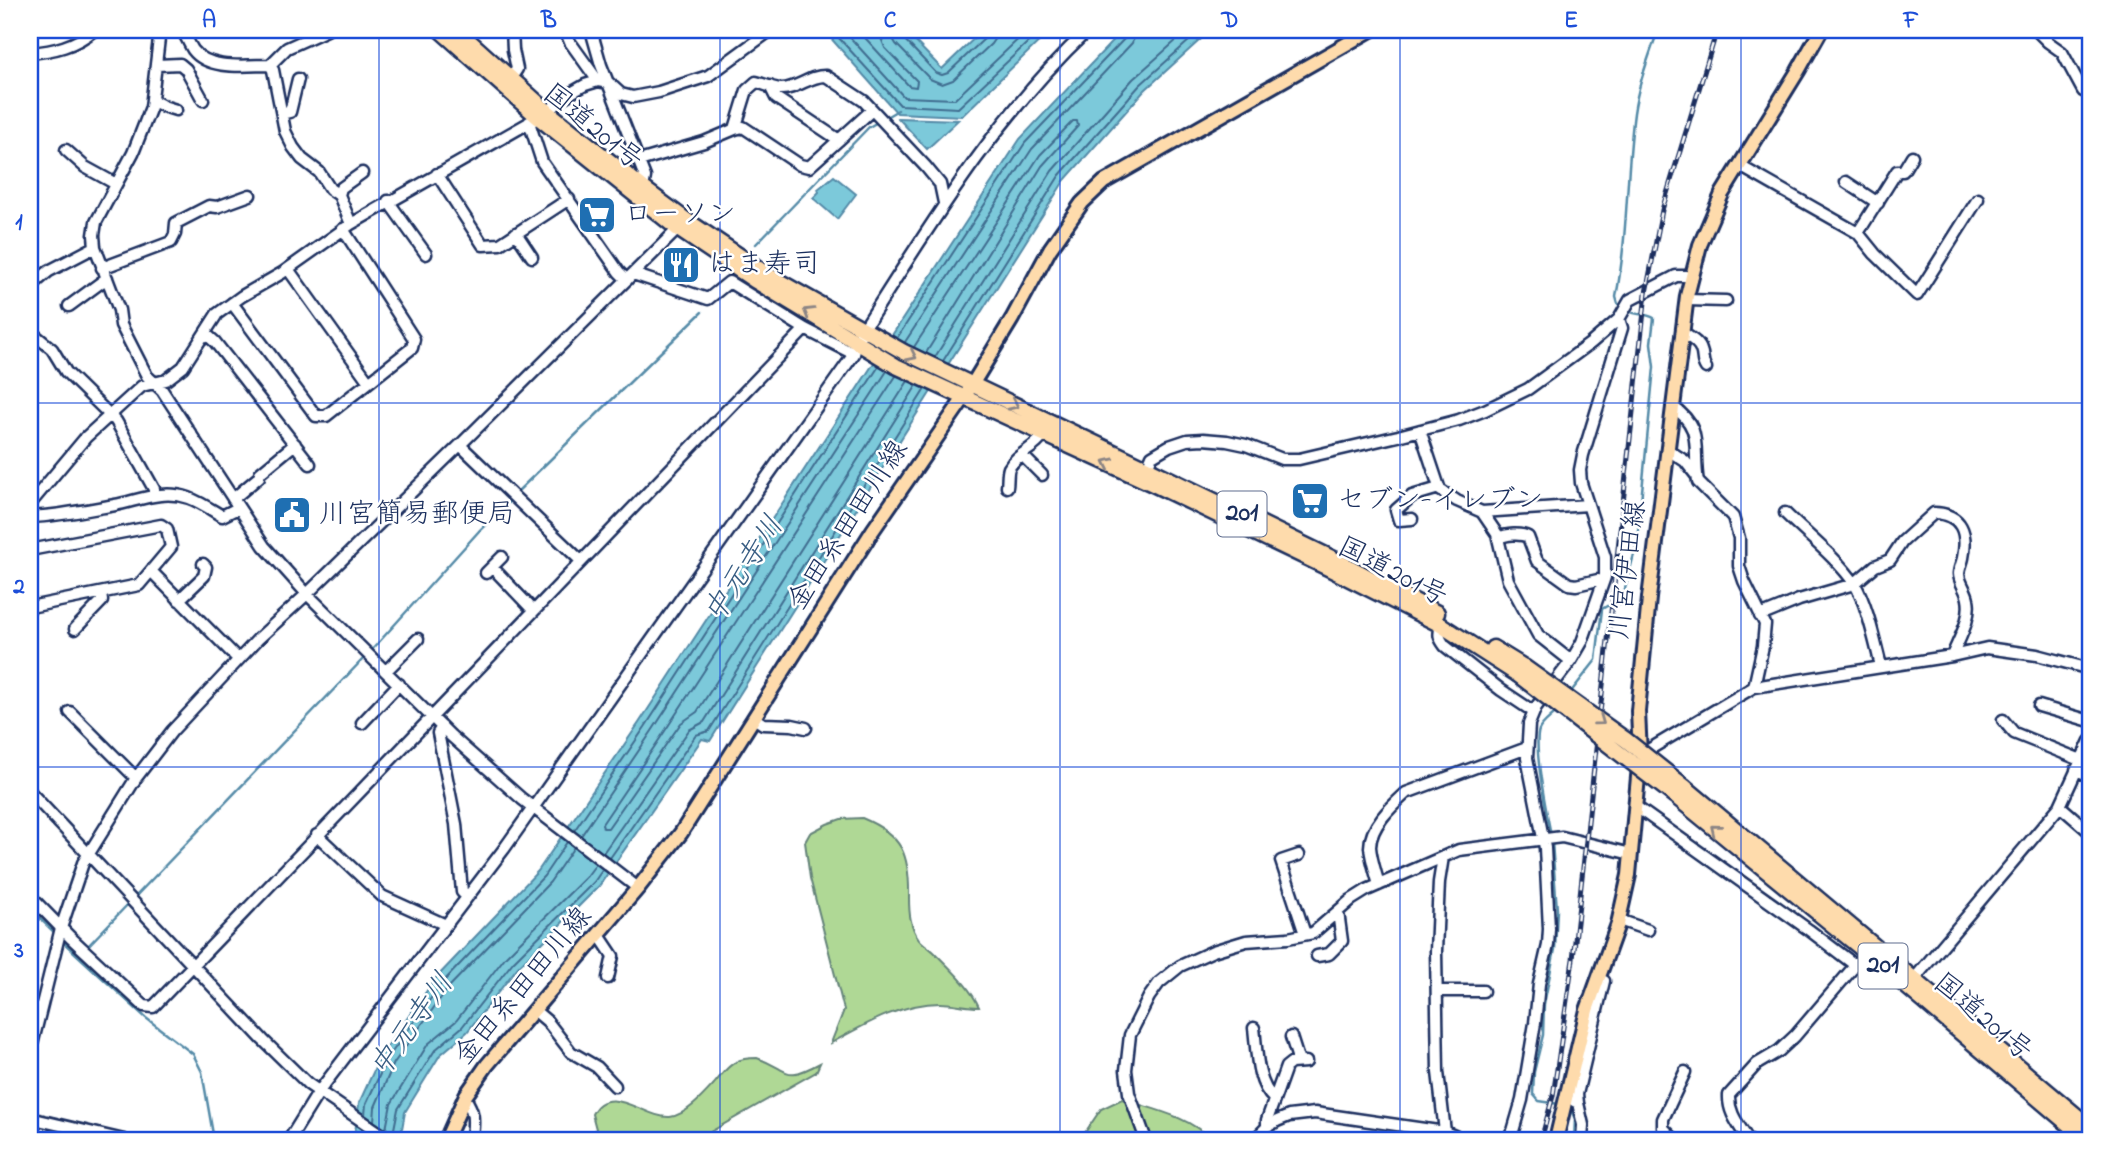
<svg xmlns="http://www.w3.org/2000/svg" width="2120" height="1170" font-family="'Indie Flower','Klee One',sans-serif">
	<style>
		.green { fill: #afd895; stroke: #65847a; stroke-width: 2 }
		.water { fill: #7bc9da; stroke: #558ba8; stroke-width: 2 }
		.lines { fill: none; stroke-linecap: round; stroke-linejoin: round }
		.shore { stroke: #416d90; stroke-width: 2 }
		.stream { stroke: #558ba8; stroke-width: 2.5 }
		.minor-casing { stroke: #1b2f5e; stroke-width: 15 }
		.major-casing { stroke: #1b2f5e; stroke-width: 18 }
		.highway-casing { stroke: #1b2f5e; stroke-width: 19 }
		.minor { stroke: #fff; stroke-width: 10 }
		.major { stroke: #fedbac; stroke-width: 12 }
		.highway { stroke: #fedbac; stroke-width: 14 }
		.rail-casing { stroke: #1b2f5e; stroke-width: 5 }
		.rail { stroke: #fff; stroke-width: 2.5; stroke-dasharray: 8; stroke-linecap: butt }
		.highway-bridge-casing { stroke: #1b2f5e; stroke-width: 19; stroke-linecap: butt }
		.highway-bridge { stroke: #fedbac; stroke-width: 14 }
		.oneway { stroke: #8c8585 }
		.grid { fill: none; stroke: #1d4ed8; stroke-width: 2; stroke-opacity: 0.55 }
		.labels { text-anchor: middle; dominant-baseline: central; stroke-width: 5; stroke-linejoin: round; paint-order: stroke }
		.shield { fill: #fff; stroke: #5f6d8e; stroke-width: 2 }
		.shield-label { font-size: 26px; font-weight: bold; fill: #1b2f5e }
		.street-label { font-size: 28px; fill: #1b2f5e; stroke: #fff }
		.poi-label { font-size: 28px; fill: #1b2f5e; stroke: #fff; text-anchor: start }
		.water-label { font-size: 30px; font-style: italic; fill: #385d83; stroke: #fff }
		.neatline { fill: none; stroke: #1d4ed8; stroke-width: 2.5 }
		.grid-label { font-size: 23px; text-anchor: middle; font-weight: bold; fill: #1d4ed8 }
	</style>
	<rect width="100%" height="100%" fill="#fff"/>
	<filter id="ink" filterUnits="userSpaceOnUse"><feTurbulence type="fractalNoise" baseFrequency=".0143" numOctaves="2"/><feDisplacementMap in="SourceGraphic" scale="14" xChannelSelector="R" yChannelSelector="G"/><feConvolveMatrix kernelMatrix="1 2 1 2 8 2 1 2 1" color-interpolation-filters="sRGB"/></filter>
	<g filter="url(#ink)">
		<path class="green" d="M 862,818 C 903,835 910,855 909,898 C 909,912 910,927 919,939 C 923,944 930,948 935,953 C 950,969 970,986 979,1007 C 966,1007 953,1003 940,1003 C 901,1003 864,1025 831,1043 L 844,1010 L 810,878 L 805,842 L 810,833 L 827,824 L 841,819 Z
			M 757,1058 C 791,1070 783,1083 820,1063 L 816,1072 L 696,1140 L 599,1140 L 592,1114 C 608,1081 646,1119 670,1117 C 686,1115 703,1096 713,1085 C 721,1077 725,1067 736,1062 C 742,1058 750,1058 757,1058 Z
			M 1122,1099 C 1151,1109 1190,1116 1211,1140 L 1080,1140 L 1101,1109 Z"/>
		<path class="water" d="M 833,30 L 904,30 L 942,69 L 983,30 L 1051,30 L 962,116 L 897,113 L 828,35 Z
			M 1123,30 L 1211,30 L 1145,90 L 1064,181 L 710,741 L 702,739 L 599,886 L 518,967 L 467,1032 L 440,1055 L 405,1112 L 400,1140 L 354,1140 L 359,1103 L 381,1055 L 436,978 L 538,871 L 639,723 L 1020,139 Z
			M 898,118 L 958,120 L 927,149 Z
			M 834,176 L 856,194 L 837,219 L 813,198 L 819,192 L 818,189 Z"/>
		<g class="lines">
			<path class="shore" d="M 838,30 L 838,37 L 900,105 L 958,108 L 1041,30
				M 846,30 L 847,34 L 904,97 L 955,99 L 1028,30
				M 858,30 L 909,86 L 916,87 L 917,81 L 885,48 L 881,38 L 880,30
				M 891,30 L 892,37 L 896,44 L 930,79 L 942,84 L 953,80 L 991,44 L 995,38 L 996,30
				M 900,30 L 902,37 L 936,73 L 942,75 L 948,73 L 985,38 L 987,30
				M 897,338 L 1025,143 L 1126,37 L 1128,30
				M 905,342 L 1032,149 L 1132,43 L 1137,30
				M 914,347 L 1040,155 L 1073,121 L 1077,121 L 1078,126 L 1042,166 L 926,353
				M 935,357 L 1052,171 L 1133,79 L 1188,30
				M 943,361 L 1059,176 L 1140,85 L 1201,30
				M 896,376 L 661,737 L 602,824 L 603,828 L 608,828 L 681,723 L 697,712 L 908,381
				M 574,831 L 645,727 L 879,366
				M 581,836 L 652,731 L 887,371
				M 603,853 L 689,730 L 704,722 L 917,385
				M 610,858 L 696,735 L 709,731 L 925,389
				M 365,1115 L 366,1104 L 387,1059 L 442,983 L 544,876 L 567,842
				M 374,1121 L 375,1107 L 394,1063 L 448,988 L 550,882 L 574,847
				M 386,1129 L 391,1104 L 428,1044 L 456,1021 L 506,956 L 587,876 L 596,864
				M 393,1134 L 398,1109 L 435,1050 L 462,1027 L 513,962 L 594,882 L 603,869"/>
			<path class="stream" d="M 756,244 L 869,127 L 898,110
				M 1623,307 L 1618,304 L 1616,297 C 1628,236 1626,175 1634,113 C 1638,84 1649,57 1658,30
				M 516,493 L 702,312
				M 370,652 L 479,531 L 511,500 L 511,497
				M 1570,693 L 1596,660 L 1602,609 L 1607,606 L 1621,604 L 1637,543 L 1654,367 L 1651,343 L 1654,318 C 1646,313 1637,316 1629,311
				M 1551,835 C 1547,815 1533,747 1539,730 C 1542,723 1553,716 1558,710
				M 1552,842 L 1557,910 L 1555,949 L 1544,1004 L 1543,1035 L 1534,1072 L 1533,1094 L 1539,1101 L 1559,1104
				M 135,897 L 365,657
				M 30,909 L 55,933
				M 62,941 L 146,1018 L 193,1054 L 202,1072 L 214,1140
				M 86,948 L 130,902
				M 1568,1108 L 1571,1110 L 1575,1119 L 1574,1140"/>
			<defs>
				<path id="minor" d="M 160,30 L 151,107 L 133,153 L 96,222 L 94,235 L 95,247 L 119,310 L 121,325 L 147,376 L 162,390 L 264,546 L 307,594 L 451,736 L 522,799 L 638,888
					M 182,30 C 186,36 189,44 193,50 C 209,71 247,65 270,65 L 287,48 L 327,30
					M 565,30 L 570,42 L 598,81
					M 591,30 L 601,65 L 645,177 L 643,188
					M 2036,30 L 2048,42 L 2062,52 L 2083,91
					M 30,53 C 54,51 75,46 94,30
					M 157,65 L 180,64 L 186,69 L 203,100
					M 270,65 L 273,70 L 285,131 L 293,147 L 302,159 L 319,172 L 330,189 L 339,195 L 351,224
					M 511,78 L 517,69 L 513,50 L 512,30
					M 770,86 L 776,98 L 839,140
					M 152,100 L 163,106 L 176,110
					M 282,114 L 290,112 L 298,79
					M 529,122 L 542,162 L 619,272 L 627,280
					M 735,129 L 743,127 L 800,165 L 809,167 L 872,110
					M 66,150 L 85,167 L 116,184
					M 639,161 L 704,142 L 735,129 L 747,90 L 756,82 C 764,84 772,88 780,89 C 796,90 810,75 826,76 L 864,101 L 926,167 L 940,184 L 944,203
					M 1740,166 L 1858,233 L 1875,254 L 1917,295 L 1978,199
					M 437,174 L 483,245 L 500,244 L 569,199
					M 1846,182 L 1878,203
					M 339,195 L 341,188 L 362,173
					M 388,201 L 426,254
					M 516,233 L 532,257
					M 1858,233 L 1897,171 L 1903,171 L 1912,156
					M 102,268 L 171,242 L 175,234 L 176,223 L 209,206 L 217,207 L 250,195
					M 288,269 L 369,382
					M 633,274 L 708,299 L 729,282 L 805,329 L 854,354
					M 30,287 L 49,271 L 95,247
					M 1686,300 L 1726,301
					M 232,303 L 316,416 L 326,416 L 412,348 L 414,339 L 343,229
					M 69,306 L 107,278
					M 30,331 L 52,349 L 66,372 L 116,421 L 154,489 L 154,494
					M 1682,332 C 1688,337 1699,342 1701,350 C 1704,357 1701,361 1706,368
					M 205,333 L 215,342 L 310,464
					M 1672,406 C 1705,429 1692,448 1698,482 L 1733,517 L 1739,538 L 1739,566 L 1744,581 L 1765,624 L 1763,646 L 1754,687
					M 1420,430 L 1440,490 L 1457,501 L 1482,512 L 1497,534 L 1508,580 L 1538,635 L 1571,661
					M 460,445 L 580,560
					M 1668,450 L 1685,461 L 1696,475
					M 1022,455 L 1042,475
					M 1147,468 L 1152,456 L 1169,446 L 1187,440 L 1203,439 L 1227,441 L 1246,445 L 1282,459 L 1299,459 L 1398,436 L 1459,420 L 1485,410 L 1528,389 L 1591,343 L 1619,319 L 1630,300 L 1676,276 L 1693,276
					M 1007,487 C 1008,481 1007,473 1009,468 C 1017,453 1037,448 1044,434
					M 233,499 L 259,477 L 260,473 L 295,444
					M 30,504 L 86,437 L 142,386 L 166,380 L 183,367 L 217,314 L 242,296 L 282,273 L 351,224 L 548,112 L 564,97 L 585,85 L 598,81 L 609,83 L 621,94 L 633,97 L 659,92 L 708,76 L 771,30
					M 1482,512 L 1588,505
					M 1785,513 C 1805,533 1839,560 1854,583 C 1867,603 1875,643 1881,666
					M 30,517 C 59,516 87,510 115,505 C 140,500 163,489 189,498 C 200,502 212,510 222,516 L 238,508
					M 1412,519 L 1399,520 L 1396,510 L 1412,496 L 1439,488
					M 1499,538 C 1506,534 1521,533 1528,537 L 1537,561 L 1569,584 L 1576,585 L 1598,580 L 1603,582
					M 30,550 L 161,525 L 167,529 L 171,547 L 139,585 L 30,607
					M 492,567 L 533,610
					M 151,571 L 238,659
					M 486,573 L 502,557
					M 179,600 L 204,576 L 206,567 L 203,564
					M 1760,616 L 1799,600 L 1854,584 L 1875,566 L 1890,560 L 1902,542 L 1934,513 C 1962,514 1968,533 1963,558 C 1962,563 1959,569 1959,574 C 1959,582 1967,591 1968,599 C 1972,618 1959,639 1952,656
					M 1441,625 C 1438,635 1439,638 1445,646 L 1501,690 L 1534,712
					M 75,629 L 102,601 L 101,593
					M 386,671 L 418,639
					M 2039,706 L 2090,721
					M 70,712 L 136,778
					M 754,718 L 763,724 L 792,725 L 806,728
					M 2003,720 L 2014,733 L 2081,760
					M 362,723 L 399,684
					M 442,727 L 438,733 L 456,824 L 462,892 L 467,897
					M 1640,755 L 1754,687 L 1952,656 L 1987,648 L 2037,655 L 2090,669
					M 2076,770 L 2090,776
					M 30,792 L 263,1040 L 308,1084 L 390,1140
					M 1635,806 L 1809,930 L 1855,965
					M 2060,806 L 2090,832
					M 317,835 L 382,896 L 446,925
					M 1299,855 L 1281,861 L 1305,934
					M 1443,857 L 1439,882 L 1436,951 L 1438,1072 L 1445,1132
					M 1379,885 C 1376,873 1371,860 1370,847 C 1370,826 1392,806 1406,793 L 1527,748
					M 30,896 L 70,937 L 144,1006 L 153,1007 L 805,329
					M 1619,920 L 1648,930
					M 599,935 L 613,956 L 608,978
					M 1317,956 L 1329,954 L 1342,941 L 1338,912
					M 1915,978 L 2060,806 L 2090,741
					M 1437,991 L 1483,991
					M 534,1010 L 547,1021 L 571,1052 L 597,1067 L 615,1086
					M 1254,1028 C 1257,1051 1256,1083 1274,1099
					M 1291,1037 L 1299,1062
					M 30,1053 L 61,928 L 83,863 L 136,778 L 172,731 L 258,639 L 307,594 L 460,445 L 681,226
					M 465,1098 C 476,1114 473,1122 472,1140
					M 1574,1101 L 1578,1103 L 1583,1125 L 1582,1140
					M 1578,1103 L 1577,1094 L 1604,981 L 1598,979
					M 30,1118 L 124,1140
					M 1267,1127 L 1267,1120 L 1286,1067 L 1291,1063 L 1306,1062
					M 289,1140 L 320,1090 L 504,849 L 854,354 L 857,342 L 863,330 C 931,224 996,116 1088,30
					M 1146,1140 L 1129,1093 L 1126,1070 L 1130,1035 L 1149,997 L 1159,983 L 1180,966 L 1213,951 L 1246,941 L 1288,938 L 1313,933 L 1351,900 L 1367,890 L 1459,850 L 1562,837 L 1631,854
					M 1254,1140 L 1267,1127 L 1277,1121 L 1289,1116 L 1315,1113 L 1445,1132 L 1464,1140
					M 1507,1140 L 1513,1131 L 1522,1100 L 1535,1023 L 1539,984 L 1548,945 L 1549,929 L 1545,848 L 1527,758 L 1529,724 L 1536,707 L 1571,661 L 1582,642 L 1605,577 L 1605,557 L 1581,483 L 1580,470 L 1583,455 L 1622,328 L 1619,319
					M 1675,1140 L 1663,1128 L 1663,1119 L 1685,1072
					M 1748,1140 C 1739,1125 1728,1113 1729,1095 L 1757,1064 L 1779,1051 L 1795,1036 L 1870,948"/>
				<path id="major" d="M 446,1140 L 466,1095 L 487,1065 L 638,888 L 681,833 L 873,530 L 964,398 L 1012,319 L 1050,249 L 1082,203 L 1104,182 L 1371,30
					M 1556,1140 L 1587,1010 L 1618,924 L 1629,875 L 1640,755 L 1638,711 L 1649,598 L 1687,296 L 1700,245 L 1722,194 L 1798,71 L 1821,30"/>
				<path id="highway" d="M 440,30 L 538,117 L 678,229 L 754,280 L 896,366 L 1155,485 L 1330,569 L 1441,625 L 1517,674
					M 457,30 L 548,112 L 643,188 L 686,220 L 768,275 L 904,352 L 1147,468 L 1334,559 L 1437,613
					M 1493,648 L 1524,667
					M 1685,787 L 2090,1127
					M 1675,796 L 1867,953 L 2087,1140"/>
			</defs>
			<use href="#minor" class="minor-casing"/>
			<use href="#major" class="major-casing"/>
			<use href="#highway" class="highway-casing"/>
			<use href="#minor" class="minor"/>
			<use href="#major" class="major"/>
			<use href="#highway" class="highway"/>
			<defs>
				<path id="rail" d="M 1541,1140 L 1553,1096 L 1573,959 L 1646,293 L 1662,210 L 1717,30"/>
			</defs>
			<use href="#rail" class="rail-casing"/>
			<use href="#rail" class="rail"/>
			<defs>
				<path id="highway-bridge" d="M 1524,667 L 1626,740 L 1685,787
					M 1517,674 L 1675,796"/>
			</defs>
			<use href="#highway-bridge" class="highway-bridge-casing"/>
			<use href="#highway-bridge" class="highway-bridge"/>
		</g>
		<defs><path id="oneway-chevron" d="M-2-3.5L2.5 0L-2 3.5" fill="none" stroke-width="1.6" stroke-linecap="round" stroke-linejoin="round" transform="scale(1.75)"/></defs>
		<g class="oneway">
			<use href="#oneway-chevron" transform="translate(808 312) rotate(-149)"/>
			<use href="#oneway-chevron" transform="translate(912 356) rotate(26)"/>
			<use href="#oneway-chevron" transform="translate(1014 405) rotate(25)"/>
			<use href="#oneway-chevron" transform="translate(1108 463) rotate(-155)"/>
			<use href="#oneway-chevron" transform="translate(1600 721) rotate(36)"/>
			<use href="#oneway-chevron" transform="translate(1715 829) rotate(-141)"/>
		</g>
	</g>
	<path class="grid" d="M 379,30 L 379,1140M 720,30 L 720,1140M 1060,30 L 1060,1140M 1400,30 L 1400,1140M 1741,30 L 1741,1140M 30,403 L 2090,403M 30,767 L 2090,767"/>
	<defs>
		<symbol id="supermarket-square" viewBox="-11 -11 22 22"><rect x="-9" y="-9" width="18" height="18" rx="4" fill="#1f6fb2" stroke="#fff"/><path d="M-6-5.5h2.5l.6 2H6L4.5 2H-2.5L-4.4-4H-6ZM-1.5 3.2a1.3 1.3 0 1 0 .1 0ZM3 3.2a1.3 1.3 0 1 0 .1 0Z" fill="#fff"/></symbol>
		<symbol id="restaurant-square" viewBox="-11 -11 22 22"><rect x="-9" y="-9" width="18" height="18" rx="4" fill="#1f6fb2" stroke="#fff"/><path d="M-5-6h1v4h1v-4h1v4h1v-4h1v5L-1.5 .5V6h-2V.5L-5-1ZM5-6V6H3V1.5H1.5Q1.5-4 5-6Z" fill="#fff"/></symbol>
		<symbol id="civic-square" viewBox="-11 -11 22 22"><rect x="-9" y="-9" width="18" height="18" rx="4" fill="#1f6fb2" stroke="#fff"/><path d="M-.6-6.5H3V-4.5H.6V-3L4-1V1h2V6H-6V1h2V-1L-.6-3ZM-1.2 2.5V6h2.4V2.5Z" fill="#fff"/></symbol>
	</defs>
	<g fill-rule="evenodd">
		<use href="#supermarket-square" x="575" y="193" width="44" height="44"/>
		<use href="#restaurant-square" x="659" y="243" width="44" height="44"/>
		<use href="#supermarket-square" x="1288" y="479" width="44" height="44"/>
		<use href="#civic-square" x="270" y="493" width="44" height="44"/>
	</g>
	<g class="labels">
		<g class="shield">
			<rect x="1217.5" y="491.5" width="49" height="45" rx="5"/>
			<rect x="1858.5" y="943.5" width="49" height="45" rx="5"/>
		</g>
		<g class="shield-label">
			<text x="1242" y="514">201</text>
			<text x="1883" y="966">201</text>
		</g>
		<g class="street-label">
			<text transform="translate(592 128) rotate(39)">国道201号</text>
			<text transform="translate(849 526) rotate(-57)">金田糸田田川線</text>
			<text transform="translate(1629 570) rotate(-83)">川宮伊田線</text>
			<text transform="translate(1392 573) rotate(27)">国道201号</text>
			<text transform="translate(524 987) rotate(-50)">金田糸田田川線</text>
			<text transform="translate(1982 1018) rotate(40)">国道201号</text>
		</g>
		<g class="poi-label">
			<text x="624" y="215">ローソン</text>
			<text x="708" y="265">はま寿司</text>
			<text x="1337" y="501">セブン-イレブン</text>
			<text x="319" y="515">川宮簡易郵便局</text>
		</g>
		<g class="water-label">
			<text transform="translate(745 570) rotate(-57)">中元寺川</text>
			<text transform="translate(413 1026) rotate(-54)">中元寺川</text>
		</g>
	</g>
	<rect width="2120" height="1170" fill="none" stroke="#fff" stroke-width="77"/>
	<rect x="38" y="38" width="2044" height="1094" class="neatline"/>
	<g class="grid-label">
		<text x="209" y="27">A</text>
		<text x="549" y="27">B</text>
		<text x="890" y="27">C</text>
		<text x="1230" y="27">D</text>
		<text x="1571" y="27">E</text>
		<text x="1911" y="27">F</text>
		<text x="19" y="229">1</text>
		<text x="19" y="593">2</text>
		<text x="19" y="957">3</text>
	</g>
</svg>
